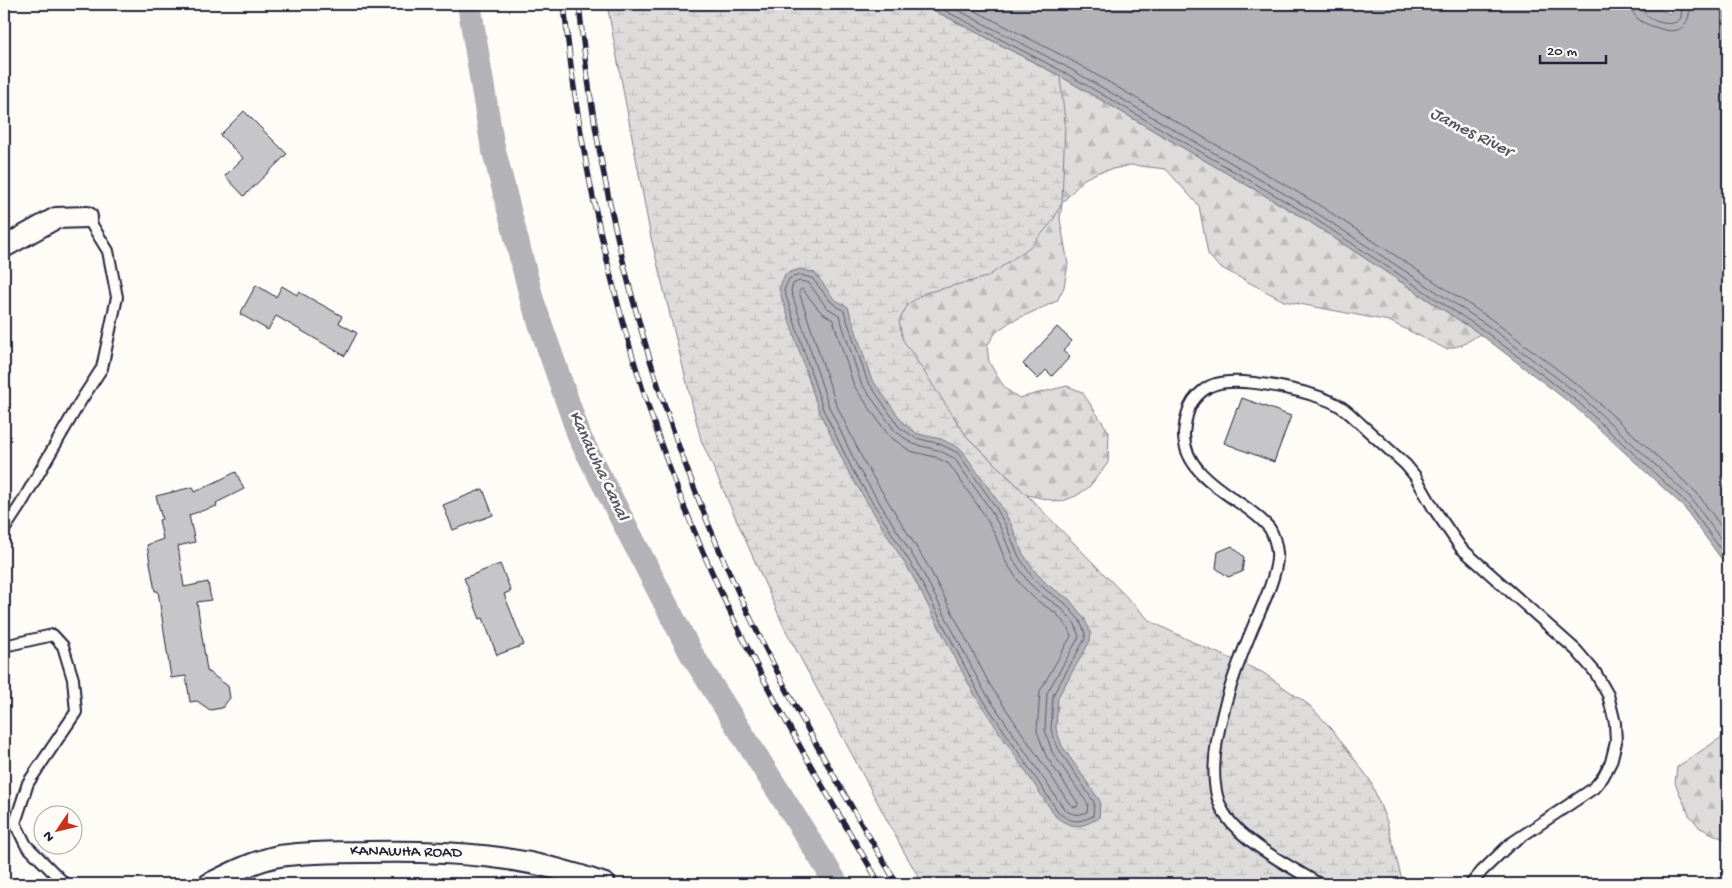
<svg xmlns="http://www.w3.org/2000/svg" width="1732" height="888" font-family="'Gochi Hand',sans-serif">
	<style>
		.forest { fill: url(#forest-firs); stroke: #807f8b }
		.wetland { fill: url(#wetland-marsh); stroke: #807f8b }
		.water { fill: #b2b2b7; stroke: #787885 }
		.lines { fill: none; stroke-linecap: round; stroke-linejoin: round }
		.shore { stroke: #5c5c6d; stroke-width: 1 }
		.canal { stroke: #b2b2b7; stroke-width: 24 }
		.building { fill: #c6c6c8; stroke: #22223b }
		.lane-casing { stroke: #22223b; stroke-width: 14 }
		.street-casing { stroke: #22223b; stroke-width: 24 }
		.lane { stroke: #fdfcf7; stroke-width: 10 }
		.street { stroke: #fdfcf7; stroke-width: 20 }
		.rail-casing { stroke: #22223b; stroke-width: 5.5 }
		.rail { stroke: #fdfcf7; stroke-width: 4; stroke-dasharray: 11; stroke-linecap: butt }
		.labels { text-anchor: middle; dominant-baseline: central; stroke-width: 5; stroke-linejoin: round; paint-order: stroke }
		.street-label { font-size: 16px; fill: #22223b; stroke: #fdfcf7 }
		.water-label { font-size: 18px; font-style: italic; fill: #545466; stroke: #fdfcf7 }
	</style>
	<defs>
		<pattern id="forest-firs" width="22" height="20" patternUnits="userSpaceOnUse" patternTransform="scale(1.25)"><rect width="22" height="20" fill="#dddcdb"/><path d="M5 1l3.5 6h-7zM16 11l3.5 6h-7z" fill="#bdbcbd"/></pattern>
		<pattern id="wetland-marsh" width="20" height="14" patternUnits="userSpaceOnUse" patternTransform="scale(1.25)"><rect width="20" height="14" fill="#dddcdb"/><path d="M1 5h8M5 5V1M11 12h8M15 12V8" fill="none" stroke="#bdbcbd"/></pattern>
	</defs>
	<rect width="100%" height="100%" fill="#fdfcf7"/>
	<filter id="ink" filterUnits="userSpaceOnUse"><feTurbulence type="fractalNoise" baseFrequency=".02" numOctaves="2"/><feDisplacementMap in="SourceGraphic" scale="10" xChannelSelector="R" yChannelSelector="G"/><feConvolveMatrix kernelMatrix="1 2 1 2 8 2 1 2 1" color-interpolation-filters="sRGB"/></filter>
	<g filter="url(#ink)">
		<path class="forest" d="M 922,4 L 1060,76 L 1307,220 L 1480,334 L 1462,345 L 1446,349 L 1389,321 L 1284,301 L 1218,266 L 1208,254 L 1199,206 L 1166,169 L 1131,165 L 1099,172 L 1084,179 L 1062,203 L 1060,219 L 1068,264 L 1064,287 L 1057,301 L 1010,322 L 996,332 L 987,346 L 989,362 L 997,376 L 1006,389 L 1019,398 L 1067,386 L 1082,392 L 1109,432 L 1108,463 L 1089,487 L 1076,496 L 1060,502 L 1027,495 L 967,437 L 871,378 Z
			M 1728,733 L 1728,841 L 1700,828 L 1689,815 L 1675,783 L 1677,767 Z"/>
		<path class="wetland" d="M 607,4 L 922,4 L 1060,76 L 1065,122 L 1062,203 L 1052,222 L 1030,247 L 987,277 L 925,293 L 908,304 L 899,321 L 903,340 L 967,437 L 1027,495 L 1150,621 L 1199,645 L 1262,672 L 1309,705 L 1332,729 L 1370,780 L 1387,822 L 1403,884 L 923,884 L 904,852 L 785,629 L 701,440 L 651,238 Z"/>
		<path class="water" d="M 922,4 L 1645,4 L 1671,14 L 1671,4 L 1728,4 L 1728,568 L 1683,506 L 1574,406 L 1480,334 L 1307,220 L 1060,76 Z
			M 800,269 L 815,273 L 834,299 L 848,307 L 871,378 L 904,424 L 918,434 L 941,439 L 961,449 L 999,503 L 1011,524 L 1023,554 L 1037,574 L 1049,586 L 1069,599 L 1084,618 L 1091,633 L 1090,641 L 1058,697 L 1056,729 L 1062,746 L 1100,801 L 1099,818 C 1080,828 1073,829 1056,817 L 974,694 L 912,575 L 849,473 L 819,411 L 779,289 L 785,274 Z"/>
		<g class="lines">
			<path class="shore" d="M 932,4 L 1062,71 L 1309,215 L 1483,330 L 1578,402 L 1687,503 L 1728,559
				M 946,4 L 1065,66 L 1312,210 L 1487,325 L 1582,397 L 1691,498 L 1728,549
				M 962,4 L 1069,59 L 1316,203 L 1491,319 L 1587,392 L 1697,493 L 1728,536
				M 1632,4 C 1632,9 1633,14 1637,18 C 1642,23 1649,25 1655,27 C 1678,36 1690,29 1690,4
				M 1640,4 C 1641,19 1671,31 1681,18 L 1682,4
				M 800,275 L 812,278 L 831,302 L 844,311 L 867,380 L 899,427 L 916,438 L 940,444 L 958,453 L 995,506 L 1006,526 L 1019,557 L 1033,578 L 1046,590 L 1065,603 L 1080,621 L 1085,633 L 1085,639 L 1053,695 L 1051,730 L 1058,748 L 1094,802 L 1093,816 C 1078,823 1072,823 1059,813 L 978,692 L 916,572 L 853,471 L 823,409 L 784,290 L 789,279 Z
				M 800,281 L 809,283 L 826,307 L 839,315 L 861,383 L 895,431 L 913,444 L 938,450 L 954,458 L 990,509 L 1001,529 L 1014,561 L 1029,583 L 1042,595 L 1061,608 L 1075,624 L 1079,637 L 1047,693 L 1045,730 L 1052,752 L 1088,804 L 1087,812 C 1078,816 1072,815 1064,809 L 983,689 L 921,569 L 858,468 L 829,407 L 791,291 L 793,284 Z
				M 802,289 L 821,312 L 833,320 L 854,386 L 889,436 L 910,451 L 935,457 L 949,464 L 983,513 L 994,532 L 1006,562 L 1021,585 L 1036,600 L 1056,613 L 1068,628 L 1071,636 L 1040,691 L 1037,731 L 1046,756 L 1078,803 L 1077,807 L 1074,807 L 1069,803 L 990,685 L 928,566 L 865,464 L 836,404 L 799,292 Z"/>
			<path class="canal" d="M 469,4 L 492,143 L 532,300 L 580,438 L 691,653 L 837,884"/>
		</g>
		<path class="building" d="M 244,111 L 287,154 L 244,196 L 225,176 L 243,158 L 220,135 Z
			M 256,285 L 276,297 L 282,286 L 297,295 L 299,292 L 342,316 L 339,323 L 357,333 L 345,356 L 276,316 L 268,330 L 240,314 Z
			M 1057,327 L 1072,341 L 1063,351 L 1070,357 L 1052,376 L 1046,370 L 1038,379 L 1023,364 Z
			M 1242,398 L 1291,416 L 1274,462 L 1224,443 L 1237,408 L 1238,409 Z
			M 236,472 L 244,489 L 216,503 L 217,506 L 189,515 L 195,542 L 178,546 L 184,587 L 208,582 L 211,600 L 197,602 L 207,671 L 228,686 L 230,698 L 222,708 L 210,710 L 197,701 L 190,702 L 186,676 L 171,678 L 158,591 L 155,591 L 147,545 L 163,539 L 159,520 L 162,519 L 156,496 L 193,487 L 195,492 Z
			M 483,489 L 493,515 L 453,530 L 443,505 Z
			M 1232,546 L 1244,557 L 1242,572 L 1228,577 L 1216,568 L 1218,552 Z
			M 500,564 L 511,591 L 504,594 L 524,645 L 497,655 L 483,618 L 480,619 L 464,578 Z"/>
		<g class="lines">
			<defs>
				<path id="lane" d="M 4,530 L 21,504 L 80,402 L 102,368 L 117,297 L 108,251 L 87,217
					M 4,646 L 53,635 L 63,646 L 73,679 L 76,712 L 28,783 L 15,823 L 26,845 L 65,884
					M 1319,884 C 1290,866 1245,844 1226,816 C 1195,772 1234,672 1253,627 C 1261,609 1279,572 1277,552 C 1276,544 1274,536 1270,529 C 1264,521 1256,515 1248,509 C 1222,490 1183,470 1184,433 C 1185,423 1187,410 1193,401 C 1198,394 1207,386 1216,384 C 1241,376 1319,392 1341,407 C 1349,412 1356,420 1363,426 C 1377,439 1392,452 1406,465 L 1415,476 L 1434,509 L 1461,548 L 1576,650 L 1595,672 L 1608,695 L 1615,723 L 1616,742 L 1611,762 L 1603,777 L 1594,788 L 1510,844 L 1482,871 L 1471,884"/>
				<path id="street" d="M 4,247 L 56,218 L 87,217
					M 209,884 C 231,873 254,861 279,856 C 308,852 337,852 366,852 C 448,850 528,855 605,884"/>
			</defs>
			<use href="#lane" class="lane-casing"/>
			<use href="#street" class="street-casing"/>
			<use href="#lane" class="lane"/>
			<use href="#street" class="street"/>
			<defs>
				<path id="rail" d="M 564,4 C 583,204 638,414 723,597 C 769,696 824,790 880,884
					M 579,4 C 596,180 641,359 708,523 C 759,648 828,768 897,884"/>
			</defs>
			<use href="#rail" class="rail-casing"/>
			<use href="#rail" class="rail"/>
		</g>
	</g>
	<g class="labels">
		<g class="street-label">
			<text transform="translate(406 853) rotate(1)">KANAWHA ROAD</text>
		</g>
		<g class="water-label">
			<text transform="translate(1471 133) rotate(27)">James River</text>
			<text transform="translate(598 466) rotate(65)">Kanawha Canal</text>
		</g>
	</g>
	<rect width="1732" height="888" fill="none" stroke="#fdfcf7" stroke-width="20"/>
	<rect x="10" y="10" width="1712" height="868" fill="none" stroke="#22223b" stroke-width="2" filter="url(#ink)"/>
	<g transform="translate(58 830) rotate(235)"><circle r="24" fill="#fdfcf7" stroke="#a5a5ac"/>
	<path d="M0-4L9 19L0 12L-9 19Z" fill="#c8321e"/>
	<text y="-8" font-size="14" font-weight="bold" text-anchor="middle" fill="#22223b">N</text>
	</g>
	<path d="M1540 55v8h66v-8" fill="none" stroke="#22223b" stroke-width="2.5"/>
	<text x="1547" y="55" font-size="15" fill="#22223b" stroke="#fdfcf7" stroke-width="4" paint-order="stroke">20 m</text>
</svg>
